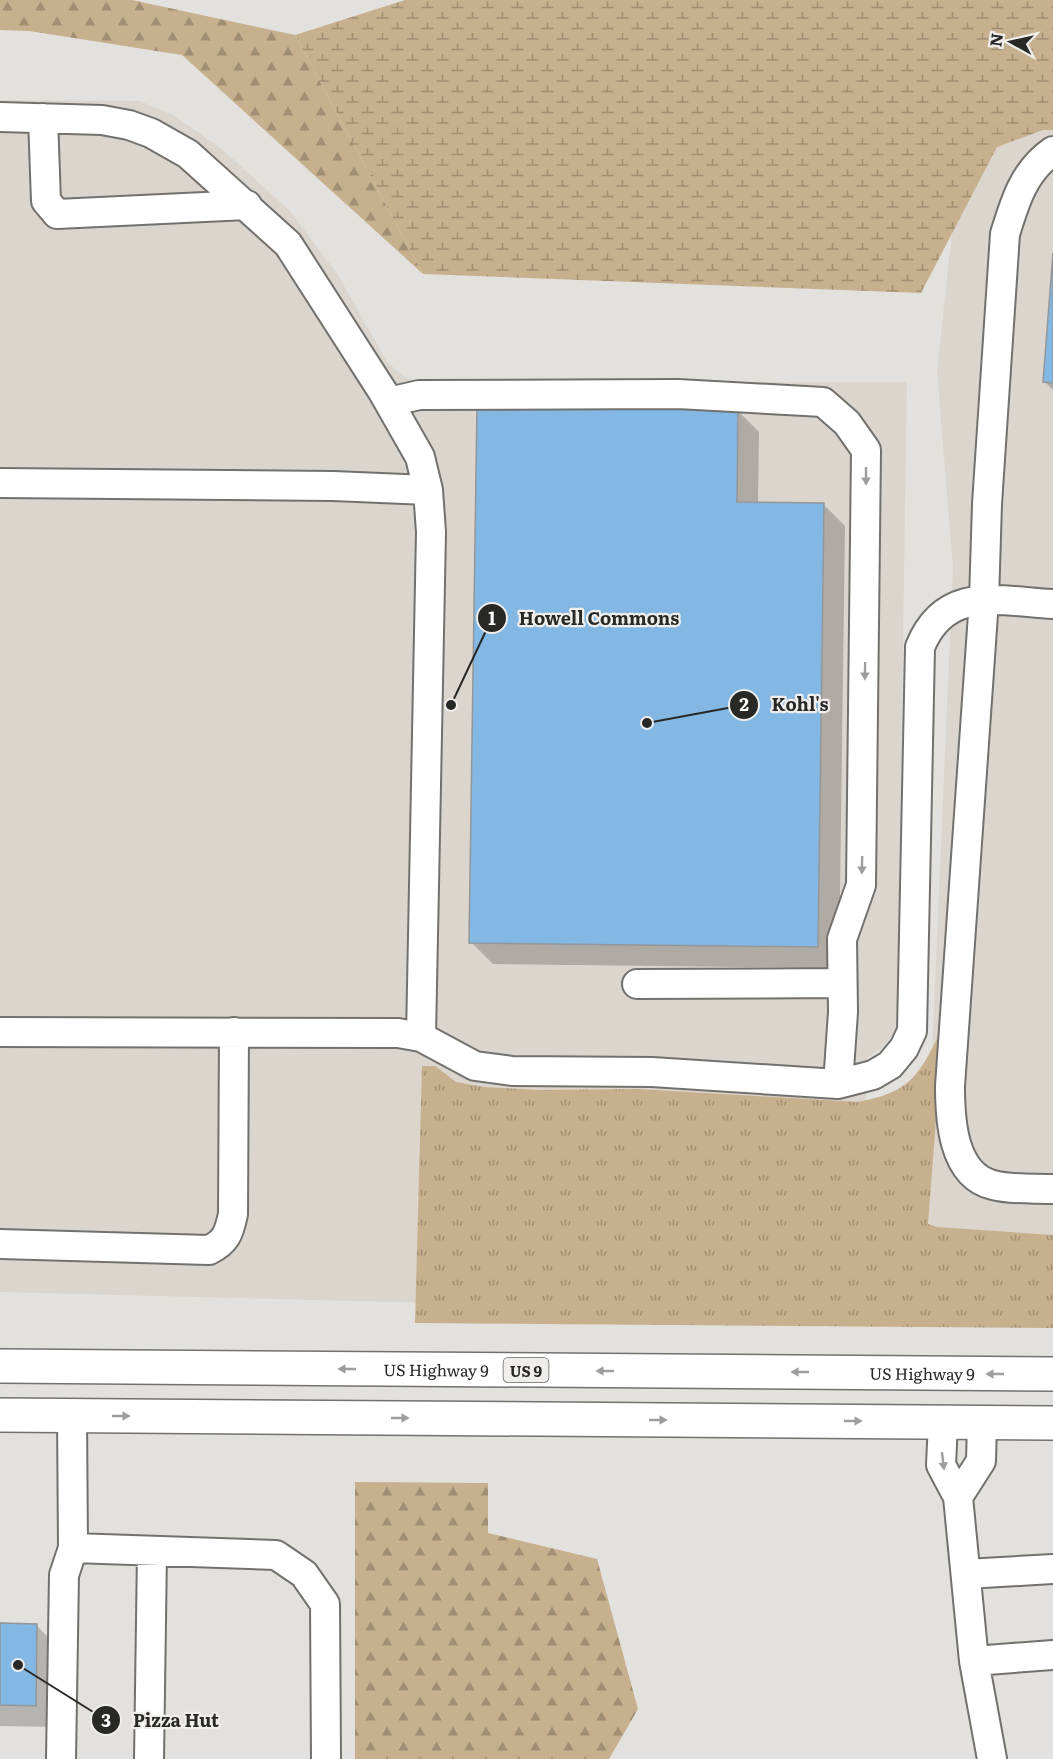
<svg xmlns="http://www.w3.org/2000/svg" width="1053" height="1759" font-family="Literata,serif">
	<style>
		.built { fill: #dbd5cd }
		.grass { fill: url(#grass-tufts) }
		.forest { fill: url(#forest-firs) }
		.wetland { fill: url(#wetland-marsh) }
		.shadow { fill: #0003 }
		.building { fill: #82b8e3; stroke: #949799; stroke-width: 1.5 }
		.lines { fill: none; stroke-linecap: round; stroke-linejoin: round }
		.minor-casing { stroke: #72716e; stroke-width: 32 }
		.highway-casing { stroke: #72716e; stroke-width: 36 }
		.minor { stroke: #fff; stroke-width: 28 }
		.highway { stroke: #fff; stroke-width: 33 }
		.oneway { fill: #9e9e9e }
		.labels { text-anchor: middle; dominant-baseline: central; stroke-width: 4.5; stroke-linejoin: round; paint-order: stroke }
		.shield { fill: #f0eeec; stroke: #646362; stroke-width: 1.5 }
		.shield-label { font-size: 15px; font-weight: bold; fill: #282827 }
		.street-label { font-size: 16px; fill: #282827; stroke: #f0eeec }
		.leader { fill: none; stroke: #282827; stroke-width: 2 }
		.callout-dot { fill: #282827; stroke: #f0eeec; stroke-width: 2 }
		.mark-label { font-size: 18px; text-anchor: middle; font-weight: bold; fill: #fff }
		.callout-label { font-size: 18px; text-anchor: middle; font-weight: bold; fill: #282827; stroke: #f0eeec; stroke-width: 4.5; stroke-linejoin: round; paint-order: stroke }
	</style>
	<defs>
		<pattern id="grass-tufts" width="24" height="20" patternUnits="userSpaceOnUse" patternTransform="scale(1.5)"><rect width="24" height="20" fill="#c7b08d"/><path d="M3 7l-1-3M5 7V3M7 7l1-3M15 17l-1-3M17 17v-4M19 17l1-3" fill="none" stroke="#a28f73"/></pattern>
		<pattern id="forest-firs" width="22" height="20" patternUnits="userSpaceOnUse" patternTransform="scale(1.5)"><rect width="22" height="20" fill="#c7b08d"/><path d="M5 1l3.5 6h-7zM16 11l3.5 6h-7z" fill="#a28f73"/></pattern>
		<pattern id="wetland-marsh" width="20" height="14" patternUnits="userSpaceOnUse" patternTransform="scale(1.5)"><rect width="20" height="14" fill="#c7b08d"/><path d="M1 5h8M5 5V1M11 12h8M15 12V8" fill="none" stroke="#a28f73"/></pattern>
	</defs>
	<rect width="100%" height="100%" fill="#e3e1de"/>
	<path class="built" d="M 0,100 L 140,101 L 173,115 L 222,149 L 290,211 L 338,275 L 387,362 L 405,378 L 422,382 L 907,382 L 897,1028 L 882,1048 L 867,1058 L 861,1314 L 0,1292 Z
		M 966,102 L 1053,102 L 1053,1280 L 920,1240 L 930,1099 L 953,568 L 937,371 Z"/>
	<path class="grass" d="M 943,1027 L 928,1224 L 937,1227 L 1053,1235 L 1053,1328 L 415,1323 L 422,1066 L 435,1066 L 456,1082 L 484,1087 L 538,1090 L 638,1089 L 857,1102 C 913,1092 919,1074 943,1027 Z"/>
	<path class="forest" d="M 0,0 L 132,0 L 295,35 L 423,274 L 182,55 L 29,31 L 0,30 Z
		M 355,1482 L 488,1483 L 488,1533 L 597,1559 L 638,1709 L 609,1759 L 355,1759 Z"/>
	<path class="wetland" d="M 405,0 L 1053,0 L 1053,130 L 1043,130 L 997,147 L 921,293 L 423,274 L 295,35 Z"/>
	<path class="shadow" d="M 1053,272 L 1053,390 L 1045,382 Z
		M 737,410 L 759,432 L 758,504 L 823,504 L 845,526 L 839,968 L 493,964 L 471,942 Z
		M 0,1625 L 36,1625 L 58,1647 L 57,1727 L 0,1726 Z"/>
	<path class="building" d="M 1053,253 L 1053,383 L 1043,382 Z
		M 477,405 L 738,409 L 737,502 L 824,503 L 818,947 L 469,943 Z
		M 0,1623 L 37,1624 L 36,1706 L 0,1705 Z"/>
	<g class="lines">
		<defs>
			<path id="minor" d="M 0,117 L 102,120 L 129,125 L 151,133 L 188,154 L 288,244 L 383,392 L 420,457 L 428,490 L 431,532 L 421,1037
				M 43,118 L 46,201 L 57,214 L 247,205
				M 1053,151 C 1024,171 1015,201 1005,234 L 987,504 L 984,600 L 950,1086 C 950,1118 952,1175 993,1185 C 1011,1190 1034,1188 1053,1189
				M 389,402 L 419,395 L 678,394 L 823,402 L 847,423 L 866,450 L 861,885 L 842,939 L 843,1012 L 838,1084
				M 0,483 L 333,486 L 428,490
				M 637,984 L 842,983
				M 0,1032 L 398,1033 L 421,1037 L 475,1066 L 512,1071 L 652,1072 L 838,1084 L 873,1075 L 890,1065 L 904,1048 L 912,1031 L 920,647 C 945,585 998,601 1053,604
				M 0,1244 L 209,1250 C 226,1242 229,1233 233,1214 L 234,1032
				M 72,1416 L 73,1548 L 276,1555 L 304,1574 L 325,1604 L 326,1759
				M 943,1422 L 941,1465 L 958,1497 L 974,1661 L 992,1759
				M 958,1497 L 981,1461 L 982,1422
				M 966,1574 L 1053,1569
				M 974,1661 L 1053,1655
				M 61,1759 L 64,1575 L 73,1548
				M 149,1759 L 152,1552"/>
			<g id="highway">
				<path id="s1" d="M 0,1366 L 1053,1374"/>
				<path d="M 0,1415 L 1053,1423"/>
			</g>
		</defs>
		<use href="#minor" class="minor-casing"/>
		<use href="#highway" class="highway-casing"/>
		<use href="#minor" class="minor"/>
		<use href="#highway" class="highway"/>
	</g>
	<defs><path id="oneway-solid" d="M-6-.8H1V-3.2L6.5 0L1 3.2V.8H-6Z" transform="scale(1.5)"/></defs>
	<g class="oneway">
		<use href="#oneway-solid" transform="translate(866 476) rotate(90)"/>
		<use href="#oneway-solid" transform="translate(865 671) rotate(91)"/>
		<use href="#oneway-solid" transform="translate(862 865) rotate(91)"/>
		<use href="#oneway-solid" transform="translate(347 1369) rotate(-180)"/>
		<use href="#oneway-solid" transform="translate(605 1371) rotate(-180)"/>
		<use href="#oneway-solid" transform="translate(800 1372) rotate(-180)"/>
		<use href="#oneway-solid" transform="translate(995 1374) rotate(-180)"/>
		<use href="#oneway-solid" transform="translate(121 1416)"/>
		<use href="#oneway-solid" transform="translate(400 1418)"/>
		<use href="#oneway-solid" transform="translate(658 1420)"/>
		<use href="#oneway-solid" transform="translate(853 1421)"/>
		<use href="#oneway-solid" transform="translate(943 1461) rotate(83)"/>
	</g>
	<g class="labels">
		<rect class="shield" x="503.5" y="1358" width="45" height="24" rx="4.5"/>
		<g class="shield-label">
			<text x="526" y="1370">US 9</text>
		</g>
		<g class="street-label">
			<text stroke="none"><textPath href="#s1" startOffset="436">US Highway 9</textPath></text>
			<text stroke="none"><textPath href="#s1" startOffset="922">US Highway 9</textPath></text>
		</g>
	</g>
	<path class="leader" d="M451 705L492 618M647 723L744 705M18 1665L106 1720"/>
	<g class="callout-dot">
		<circle cx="451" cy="705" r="6"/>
		<circle cx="647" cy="723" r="6"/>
		<circle cx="18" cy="1665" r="6"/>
		<circle cx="492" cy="618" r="15"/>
		<circle cx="744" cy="705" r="15"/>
		<circle cx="106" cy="1720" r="15"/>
	</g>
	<g class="mark-label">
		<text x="492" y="625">1</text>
		<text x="744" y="711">2</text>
		<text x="106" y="1727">3</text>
	</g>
	<g class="callout-label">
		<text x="599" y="625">Howell Commons</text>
		<text x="800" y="711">Kohl's</text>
		<text x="176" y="1727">Pizza Hut</text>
	</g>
	<g transform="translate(1011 42) rotate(278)" stroke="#f0eeec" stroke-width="4.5" paint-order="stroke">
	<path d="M0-4.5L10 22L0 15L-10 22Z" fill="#282827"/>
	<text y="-9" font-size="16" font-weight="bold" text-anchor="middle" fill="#282827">N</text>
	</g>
</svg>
